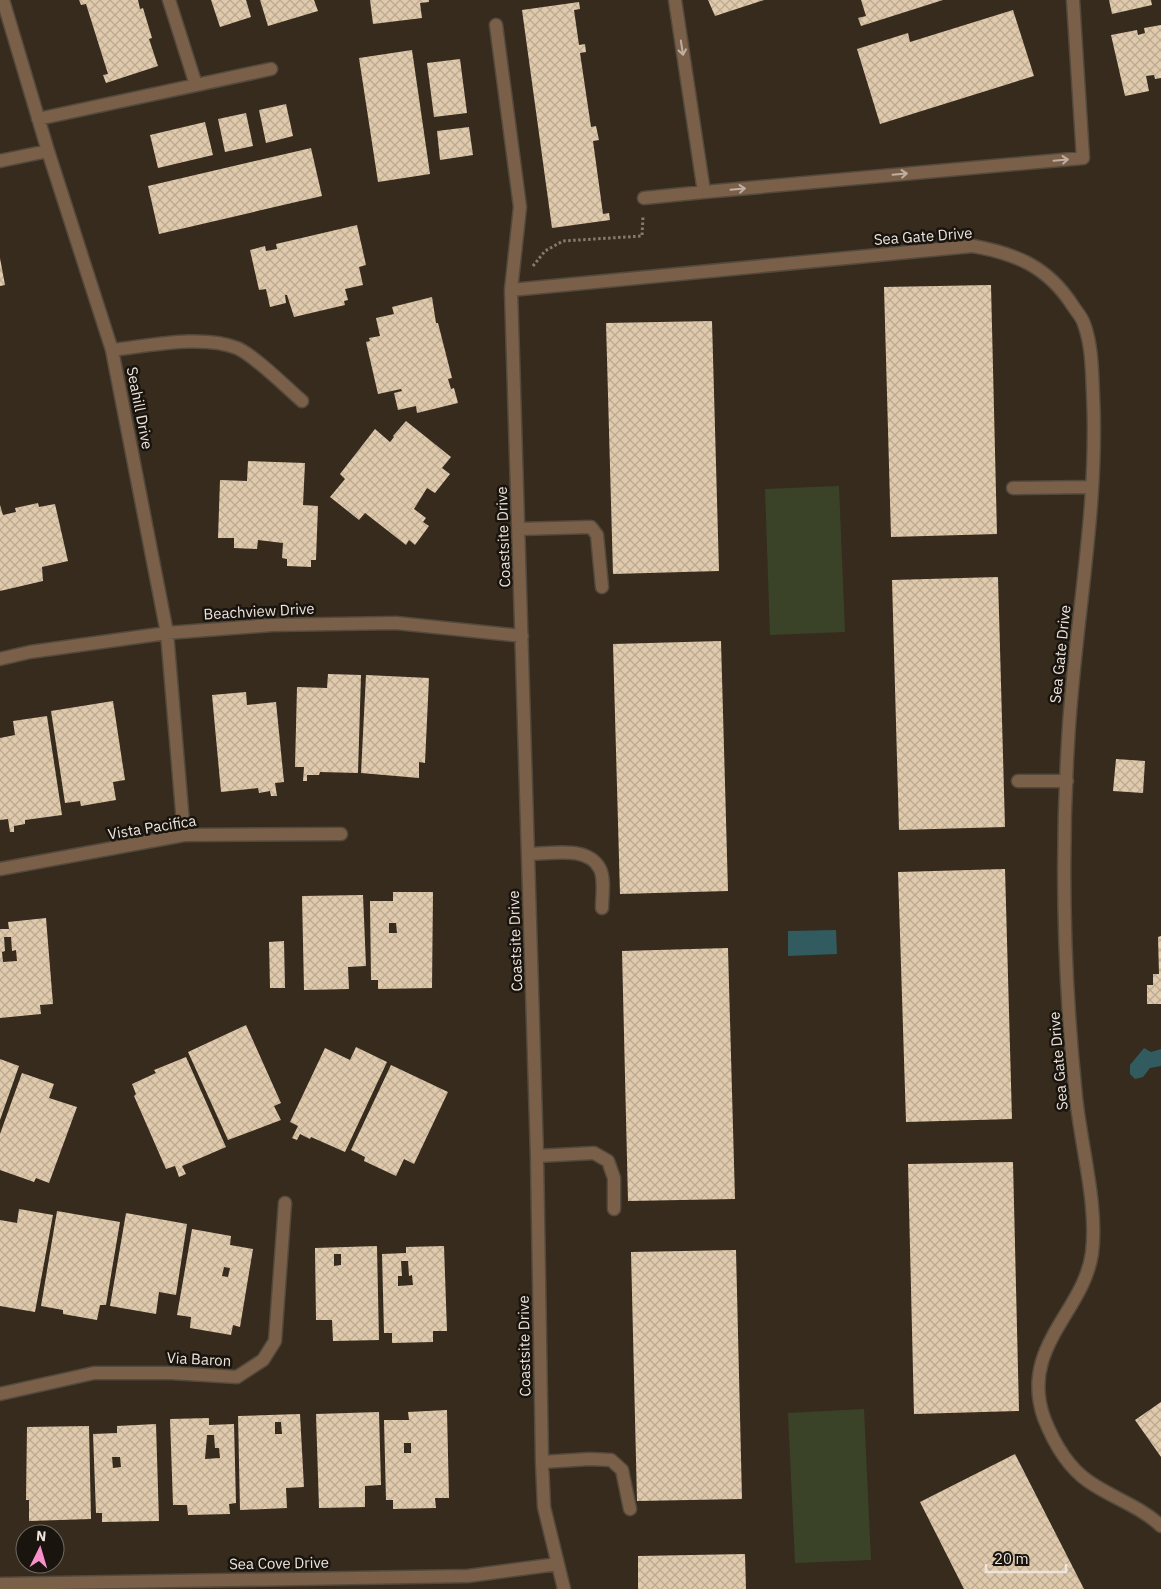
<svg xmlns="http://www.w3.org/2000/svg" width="1161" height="1589" font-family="'IBM Plex Sans',sans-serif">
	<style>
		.park { fill: #3a4328 }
		.water { fill: #315b5f }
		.building { fill: url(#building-cross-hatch); fill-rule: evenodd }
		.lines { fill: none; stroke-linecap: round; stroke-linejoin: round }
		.minor-casing { stroke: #53493c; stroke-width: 15 }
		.path { stroke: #847b6f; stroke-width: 3; stroke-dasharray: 2.5 2.5; stroke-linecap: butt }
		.minor { stroke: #7a5f49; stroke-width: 12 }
		.oneway { stroke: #bfafa2 }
		.labels { text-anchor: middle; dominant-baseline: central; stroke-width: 5; stroke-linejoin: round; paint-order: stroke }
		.street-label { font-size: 15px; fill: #ede5dd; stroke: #19140e }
	</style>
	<defs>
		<pattern id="building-cross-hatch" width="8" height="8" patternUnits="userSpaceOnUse" patternTransform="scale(1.25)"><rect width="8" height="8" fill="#e1caac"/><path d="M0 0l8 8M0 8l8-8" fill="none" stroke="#baa992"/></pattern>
	</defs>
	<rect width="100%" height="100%" fill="#362b1d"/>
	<path class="park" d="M 839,486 L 845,632 L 770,635 L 765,489 Z
		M 864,1409 L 871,1560 L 795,1563 L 788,1413 Z"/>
	<path class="water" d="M 836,930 L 837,954 L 788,956 L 788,931 Z
		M 1144,1048 L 1151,1052 L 1161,1049 L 1161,1066 L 1150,1068 L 1143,1077 L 1135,1079 L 1130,1074 L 1130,1065 Z"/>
	<path class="building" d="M 79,0 L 138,0 L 140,9 L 143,8 L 152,38 L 149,39 L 158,66 L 106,83 L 103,75 L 108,74 L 86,4 L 81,5 Z
		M 211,0 L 246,0 L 251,17 L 220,27 Z
		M 260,0 L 314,0 L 318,11 L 268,26 Z
		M 370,0 L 429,0 L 429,2 L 420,3 L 422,18 L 373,24 Z
		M 708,0 L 764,0 L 715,16 Z
		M 861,0 L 943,0 L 861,26 L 858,18 L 866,16 Z
		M 1109,0 L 1151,0 L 1152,5 L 1112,14 Z
		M 579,2 L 580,9 L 574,10 L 579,45 L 585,44 L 586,52 L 580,53 L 591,127 L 596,126 L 599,140 L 593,141 L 603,214 L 609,213 L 610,220 L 552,228 L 522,10 Z
		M 1013,10 L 1034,76 L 880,124 L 857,49 L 908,33 L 910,42 Z
		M 1161,25 L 1161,78 L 1155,79 L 1154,75 L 1146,76 L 1149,91 L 1125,96 L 1111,35 L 1137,30 L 1138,35 L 1145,33 L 1144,28 Z
		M 412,50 L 430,174 L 378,182 L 359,58 Z
		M 460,59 L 467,113 L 434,117 L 427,63 Z
		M 286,104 L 293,136 L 266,143 L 259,110 Z
		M 246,113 L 253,146 L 225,152 L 218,119 Z
		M 205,122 L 213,155 L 158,168 L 150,135 Z
		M 469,127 L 473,155 L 440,160 L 437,131 Z
		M 311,148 L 322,196 L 159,234 L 148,186 Z
		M 357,225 L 366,265 L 359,267 L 363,285 L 345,289 L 348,300 L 344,301 L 345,305 L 294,317 L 287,295 L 285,295 L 286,303 L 270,307 L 266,289 L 259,290 L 250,250 L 265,246 L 266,251 L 277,249 L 276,244 Z
		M 0,258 L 5,285 L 0,286 Z
		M 991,285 L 997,534 L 891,537 L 884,287 Z
		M 432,297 L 436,323 L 438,323 L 452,378 L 448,379 L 451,389 L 454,388 L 458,403 L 417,413 L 416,406 L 398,410 L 394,393 L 402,391 L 401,389 L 378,394 L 366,342 L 370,341 L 369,338 L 380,336 L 376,318 L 394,314 L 392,307 Z
		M 712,321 L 719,571 L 613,574 L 606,323 Z
		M 406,421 L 451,457 L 442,468 L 450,474 L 435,493 L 427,488 L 414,509 L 426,518 L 423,522 L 429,526 L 415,545 L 409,540 L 406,545 L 365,513 L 359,520 L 330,497 L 345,479 L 340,474 L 375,429 L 390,442 L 394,437 L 393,436 Z
		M 248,461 L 305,463 L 303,505 L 318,506 L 316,560 L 311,560 L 311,567 L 287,566 L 287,559 L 282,558 L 283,543 L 258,540 L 257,549 L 234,548 L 234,538 L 218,538 L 220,480 L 247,481 Z
		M 38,503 L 39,507 L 55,504 L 68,561 L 42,567 L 43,581 L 0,591 L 0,505 L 3,515 L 16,512 L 15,508 Z
		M 998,577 L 1005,827 L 899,830 L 892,580 Z
		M 721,641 L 728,891 L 620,894 L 613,644 Z
		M 328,674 L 361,675 L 358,773 L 320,772 L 319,775 L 307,775 L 307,781 L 303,781 L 304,767 L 295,767 L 297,687 L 327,688 Z
		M 366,675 L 429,678 L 425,763 L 419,762 L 419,778 L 361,773 Z
		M 246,692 L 247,705 L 276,702 L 284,782 L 275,783 L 277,796 L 271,796 L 270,791 L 259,793 L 258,788 L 221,792 L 212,695 Z
		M 113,701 L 125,780 L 113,782 L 116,800 L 81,806 L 80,801 L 65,803 L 51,711 Z
		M 47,716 L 62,815 L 25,820 L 25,824 L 14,826 L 14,832 L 10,832 L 8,819 L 0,820 L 0,738 L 15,735 L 13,721 Z
		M 1116,759 L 1145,761 L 1143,793 L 1113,791 Z
		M 1005,869 L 1012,1119 L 906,1122 L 898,872 Z
		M 393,892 L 433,892 L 432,988 L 378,989 L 378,980 L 371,980 L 370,901 L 393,901 ZM 389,923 L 396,923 L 397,933 L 389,933 Z
		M 363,895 L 366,966 L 348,967 L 349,989 L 304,990 L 302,896 Z
		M 46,918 L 53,1004 L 40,1005 L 41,1014 L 0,1018 L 0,929 L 9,929 L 8,922 ZM 4,937 L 11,937 L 12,951 L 16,950 L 17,961 L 3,962 L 2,952 L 5,951 Z
		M 1161,936 L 1161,1004 L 1147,1004 L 1147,985 L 1153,985 L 1153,974 L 1159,974 L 1158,937 Z
		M 284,941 L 285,988 L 270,988 L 269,942 Z
		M 728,948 L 735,1199 L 628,1201 L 622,951 Z
		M 246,1025 L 281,1103 L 274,1106 L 281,1120 L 228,1140 L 188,1052 Z
		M 356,1047 L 387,1062 L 345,1152 L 311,1137 L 310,1139 L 300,1134 L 297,1140 L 292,1138 L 298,1126 L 290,1122 L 325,1048 L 350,1060 Z
		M 186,1057 L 226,1147 L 182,1166 L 186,1174 L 179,1177 L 175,1166 L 166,1169 L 134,1096 L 136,1094 L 132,1084 L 156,1073 L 154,1070 Z
		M 0,1059 L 19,1066 L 0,1120 Z
		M 391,1065 L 448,1092 L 414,1164 L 404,1159 L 396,1176 L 364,1161 L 365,1157 L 351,1150 Z
		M 22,1073 L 54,1084 L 49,1098 L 77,1107 L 49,1183 L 36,1178 L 34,1182 L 0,1170 L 0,1134 Z
		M 1013,1162 L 1019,1411 L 914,1414 L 908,1164 Z
		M 19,1209 L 53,1215 L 35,1312 L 0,1306 L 0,1220 L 17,1223 Z
		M 57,1211 L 120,1222 L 106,1305 L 100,1305 L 97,1320 L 63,1314 L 63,1310 L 41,1306 Z
		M 126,1213 L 187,1224 L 176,1295 L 159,1292 L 156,1314 L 110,1306 Z
		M 192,1229 L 231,1236 L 230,1245 L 253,1249 L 240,1327 L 233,1325 L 231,1335 L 190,1328 L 191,1317 L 177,1315 ZM 224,1267 L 230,1268 L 228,1277 L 222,1276 Z
		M 377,1246 L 379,1340 L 333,1341 L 332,1320 L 316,1320 L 315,1248 ZM 334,1254 L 341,1254 L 341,1265 L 334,1266 Z
		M 444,1246 L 447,1331 L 433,1331 L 433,1342 L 392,1343 L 392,1333 L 384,1333 L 382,1254 L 406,1253 L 406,1247 ZM 401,1261 L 408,1261 L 409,1276 L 412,1275 L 413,1285 L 398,1286 L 398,1276 L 402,1276 Z
		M 736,1250 L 742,1499 L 637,1501 L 631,1252 Z
		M 1161,1402 L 1161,1457 L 1135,1420 Z
		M 447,1410 L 449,1498 L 435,1498 L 436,1508 L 393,1509 L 393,1500 L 386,1500 L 384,1420 L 409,1420 L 408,1412 ZM 404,1443 L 411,1443 L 411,1453 L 404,1453 Z
		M 379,1412 L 381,1485 L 365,1486 L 365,1507 L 319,1508 L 316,1414 Z
		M 300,1414 L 304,1487 L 286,1488 L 287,1508 L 240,1510 L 238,1416 ZM 275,1422 L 281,1422 L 282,1434 L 275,1434 Z
		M 209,1418 L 209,1425 L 234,1424 L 236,1503 L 229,1504 L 230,1514 L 188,1515 L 187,1505 L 173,1505 L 170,1419 ZM 207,1435 L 214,1435 L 215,1448 L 219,1448 L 220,1458 L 205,1459 Z
		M 156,1424 L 159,1521 L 102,1522 L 102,1513 L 96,1513 L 93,1434 L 117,1433 L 117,1426 ZM 112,1457 L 120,1457 L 121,1467 L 113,1468 Z
		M 89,1426 L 91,1519 L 29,1521 L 29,1500 L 26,1500 L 27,1427 Z
		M 1015,1454 L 1084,1589 L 964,1589 L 920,1502 Z
		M 745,1554 L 746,1589 L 638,1589 L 638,1556 Z"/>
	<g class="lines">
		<defs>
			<path id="minor" d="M 3,0 L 48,151 L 112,350 L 167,633 L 184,835
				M 169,0 L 196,85
				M 675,0 L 704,192 L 1083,158 L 1073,0
				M 496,25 L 520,207 L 511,290 L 537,1156 L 542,1462 L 544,1507 L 564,1589
				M 38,119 L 271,69
				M 0,161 L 48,151
				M 644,198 L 704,192
				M 511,290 L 973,246 C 1017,254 1048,267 1073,306 C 1076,311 1082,317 1084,324 C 1092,345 1092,372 1093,394 C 1099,511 1074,626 1068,742 C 1061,858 1064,981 1076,1097 C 1081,1146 1098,1205 1092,1253 C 1084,1312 1019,1347 1044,1418 C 1053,1441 1068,1467 1088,1481 C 1112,1498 1140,1506 1161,1526
				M 112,350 C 148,346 203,334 237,348 C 254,355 287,388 302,401
				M 1013,488 L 1092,487
				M 519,529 L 591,527 L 597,535 L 602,587
				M 0,659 L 30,652 L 167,633 L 272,625 L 396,623 L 522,636
				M 1018,781 L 1067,781
				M 528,854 C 551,854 588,845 600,869 C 605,879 602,898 602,908
				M 0,869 L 184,835 L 341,834
				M 537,1156 L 594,1153 L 608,1161 L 614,1178 L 614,1209
				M 0,1394 L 94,1373 L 171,1373 L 237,1377 L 263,1360 L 275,1341 L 285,1203
				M 542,1462 L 590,1459 L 611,1460 L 622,1470 L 630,1509
				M 0,1584 L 468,1576 L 558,1564"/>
		</defs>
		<use href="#minor" class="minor-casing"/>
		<path class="path" d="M 533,266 L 545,251 L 563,241 L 642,236 L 643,216"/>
		<use href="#minor" class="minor"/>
	</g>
	<defs><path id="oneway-shaft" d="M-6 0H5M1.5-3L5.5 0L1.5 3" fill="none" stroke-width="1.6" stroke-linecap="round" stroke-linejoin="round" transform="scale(1.25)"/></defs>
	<g class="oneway">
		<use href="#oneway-shaft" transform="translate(682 48) rotate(81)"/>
		<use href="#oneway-shaft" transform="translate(1061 160) rotate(-5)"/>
		<use href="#oneway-shaft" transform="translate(900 174) rotate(-5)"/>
		<use href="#oneway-shaft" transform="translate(738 189) rotate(-5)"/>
	</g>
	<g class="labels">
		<g class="street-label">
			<text transform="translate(923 236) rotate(-4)">Sea Gate Drive</text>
			<text transform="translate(140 408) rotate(79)">Seahill Drive</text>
			<text transform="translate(503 537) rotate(-92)">Coastsite Drive</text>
			<text transform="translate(259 611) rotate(-3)">Beachview Drive</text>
			<text transform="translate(1060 654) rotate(-84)">Sea Gate Drive</text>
			<text transform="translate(152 827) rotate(-9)">Vista Pacifica</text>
			<text transform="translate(515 941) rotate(-92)">Coastsite Drive</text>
			<text transform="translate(1058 1061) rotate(-95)">Sea Gate Drive</text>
			<text transform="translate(524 1346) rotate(-91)">Coastsite Drive</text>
			<text transform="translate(199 1359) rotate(3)">Via Baron</text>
			<text transform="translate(279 1563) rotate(-1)">Sea Cove Drive</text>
		</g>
	</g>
	<g transform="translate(40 1549) rotate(5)"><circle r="24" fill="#19140e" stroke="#6e6861"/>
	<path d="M0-4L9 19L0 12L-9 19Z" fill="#f890cb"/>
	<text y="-8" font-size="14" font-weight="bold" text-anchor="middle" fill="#ede5dd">N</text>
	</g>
	<path d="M986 1564v8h80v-8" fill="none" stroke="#ede5dd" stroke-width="2.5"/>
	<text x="994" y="1564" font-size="15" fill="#ede5dd" stroke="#19140e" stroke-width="4" paint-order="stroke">20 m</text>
</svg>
